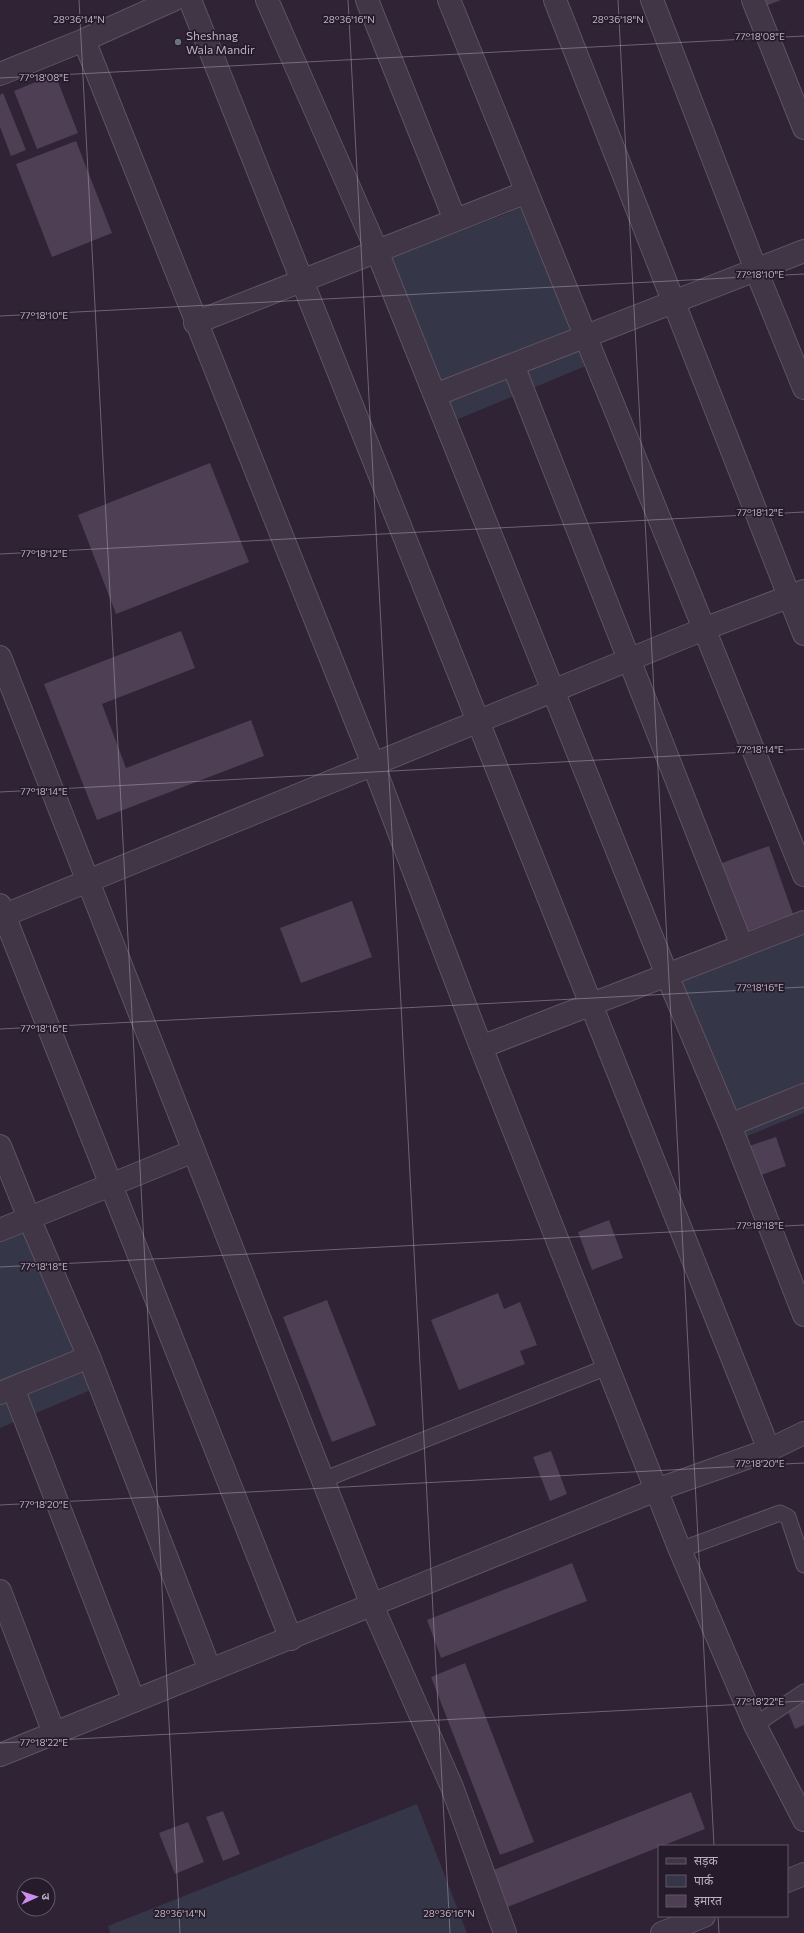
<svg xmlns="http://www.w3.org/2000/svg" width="804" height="1933" font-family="Commissioner,'Noto Sans Devanagari',sans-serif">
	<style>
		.green { fill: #353748 }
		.building { fill: #4e3f55 }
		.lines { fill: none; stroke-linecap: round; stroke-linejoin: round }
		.lane-casing { stroke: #5e5364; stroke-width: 17 }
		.street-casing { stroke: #5e5364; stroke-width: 24 }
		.lane { stroke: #403646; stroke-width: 15 }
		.street { stroke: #403646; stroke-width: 22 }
		.ticks { fill: none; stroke: #bdb0c2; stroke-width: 1; stroke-opacity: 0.45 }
		.worship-dot { fill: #6b7280; stroke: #251b2a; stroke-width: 1.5 }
		.labels { text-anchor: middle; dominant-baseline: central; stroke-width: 3.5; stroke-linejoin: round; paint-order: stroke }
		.poi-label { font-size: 12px; fill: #bdb0c2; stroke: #251b2a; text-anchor: start }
		.ticks-label { font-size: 10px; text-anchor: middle; fill: #bdb0c2; stroke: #251b2a; stroke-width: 3.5; stroke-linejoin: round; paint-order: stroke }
	</style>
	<rect width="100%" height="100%" fill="#2f2335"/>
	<path class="green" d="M 529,205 L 593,363 L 451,422 L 388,259 Z
		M 804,927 L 804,1113 L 740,1139 L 678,977 Z
		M 28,1231 L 91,1390 L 0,1428 L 0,1242 Z
		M 417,1804 L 467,1933 L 110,1933 L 108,1926 Z"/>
	<path class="building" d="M 761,0 L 781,0 L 763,7 Z
		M 55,74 L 78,133 L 37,149 L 14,91 Z
		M 3,93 L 26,150 L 11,156 L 0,127 L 0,95 Z
		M 76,141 L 112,233 L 52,257 L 16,164 Z
		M 210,463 L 249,562 L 116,614 L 78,515 Z
		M 181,631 L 195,668 L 102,704 L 126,768 L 251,720 L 264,756 L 97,820 L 44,684 Z
		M 769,846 L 793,914 L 743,932 L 719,864 Z
		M 352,901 L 372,957 L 301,983 L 280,928 Z
		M 776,1137 L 786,1166 L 756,1177 L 746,1147 Z
		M 609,1220 L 623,1258 L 592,1270 L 578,1232 Z
		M 498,1293 L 504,1309 L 520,1302 L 537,1345 L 520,1351 L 525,1364 L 459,1390 L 431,1320 Z
		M 327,1300 L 376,1425 L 332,1442 L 283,1317 Z
		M 551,1451 L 567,1494 L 550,1501 L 533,1457 Z
		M 572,1563 L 587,1601 L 441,1658 L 427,1620 Z
		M 465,1663 L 534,1842 L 500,1855 L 431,1677 Z
		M 804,1702 L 804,1725 L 795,1729 L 787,1709 Z
		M 691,1792 L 705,1829 L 505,1908 L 491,1871 Z
		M 223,1811 L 240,1854 L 223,1861 L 206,1817 Z
		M 188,1822 L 204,1862 L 175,1874 L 159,1833 Z"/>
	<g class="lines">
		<defs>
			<path id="lane" d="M 323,1480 L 607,1367
				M 680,1550 L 780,1513 L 788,1517 L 804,1565
				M 755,1725 L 804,1692"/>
			<path id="street" d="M 190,0 L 769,1450
				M 267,0 L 377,251 L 667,975 L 730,1125 L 804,1315
				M 367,0 L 455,220
				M 449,0 L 804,875
				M 555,0 L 804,634
				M 652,0 L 756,270 L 804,388
				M 753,0 L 804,128
				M 84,40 L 373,764 L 481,1047 L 680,1550 L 755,1725 L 804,1820
				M 0,74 L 84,40 L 173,0
				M 195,323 L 527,192
				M 513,365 L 742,946
				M 435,395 L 804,251
				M 0,657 L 372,1605 L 452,1787 L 505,1933
				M 0,905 L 291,1639
				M 0,917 L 704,629 L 804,591
				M 481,1047 L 804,922
				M 730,1125 L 804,1095
				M 0,1146 L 29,1218 L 89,1357 L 210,1670
				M 0,1230 L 194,1151
				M 13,1388 L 134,1701
				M 0,1393 L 89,1357
				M 0,1591 L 54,1733
				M 0,1755 L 656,1490 L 769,1450 L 804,1433
				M 787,1881 L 804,1874
				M 662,1933 L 704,1916"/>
		</defs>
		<use href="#lane" class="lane-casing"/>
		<use href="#street" class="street-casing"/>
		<use href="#lane" class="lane"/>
		<use href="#street" class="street"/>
	</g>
	<path class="ticks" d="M 79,0 L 180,1933M 348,0 L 450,1933M 618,0 L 714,1846M 0,78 L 804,36M 0,316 L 804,274M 0,554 L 804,512M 0,792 L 804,749M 0,1029 L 804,987M 0,1267 L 804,1225M 0,1505 L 804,1463M 0,1743 L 804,1701M 718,1916 L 719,1933"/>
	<circle class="worship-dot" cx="178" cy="42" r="4"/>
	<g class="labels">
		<g class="poi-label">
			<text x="186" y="35">Sheshnag<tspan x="186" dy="14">Wala Mandir</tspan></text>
		</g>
	</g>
	<g class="ticks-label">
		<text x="79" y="23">28°36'14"N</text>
		<text x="349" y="23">28°36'16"N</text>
		<text x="618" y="23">28°36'18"N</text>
		<text x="760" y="40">77°18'08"E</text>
		<text x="44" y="81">77°18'08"E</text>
		<text x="760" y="278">77°18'10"E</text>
		<text x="44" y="319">77°18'10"E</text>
		<text x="760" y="516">77°18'12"E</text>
		<text x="44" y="557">77°18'12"E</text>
		<text x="760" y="753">77°18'14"E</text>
		<text x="44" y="795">77°18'14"E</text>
		<text x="760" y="991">77°18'16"E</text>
		<text x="44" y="1032">77°18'16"E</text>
		<text x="760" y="1229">77°18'18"E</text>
		<text x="44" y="1270">77°18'18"E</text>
		<text x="760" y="1467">77°18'20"E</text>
		<text x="44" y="1508">77°18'20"E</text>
		<text x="760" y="1705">77°18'22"E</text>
		<text x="44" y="1746">77°18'22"E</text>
		<text x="180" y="1917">28°36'14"N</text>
		<text x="449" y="1917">28°36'16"N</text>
	</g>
	<rect x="658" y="1845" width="130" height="72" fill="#251b2a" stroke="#625767"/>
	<rect x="666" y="1858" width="20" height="6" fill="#403646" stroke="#625767"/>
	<text x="694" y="1865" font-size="12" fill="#bdb0c2">सड़क</text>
	<rect x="666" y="1875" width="20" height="12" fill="#353748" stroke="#625767"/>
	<text x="694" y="1885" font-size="12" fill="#bdb0c2">पार्क</text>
	<rect x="666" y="1895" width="20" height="12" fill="#4e3f55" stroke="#625767"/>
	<text x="694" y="1905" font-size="12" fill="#bdb0c2">इमारत</text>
	<g transform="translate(36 1897) rotate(87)"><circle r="19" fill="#251b2a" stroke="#625767"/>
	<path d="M0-3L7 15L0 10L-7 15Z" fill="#ce8cec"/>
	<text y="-6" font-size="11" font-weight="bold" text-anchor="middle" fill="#bdb0c2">उ</text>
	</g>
</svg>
